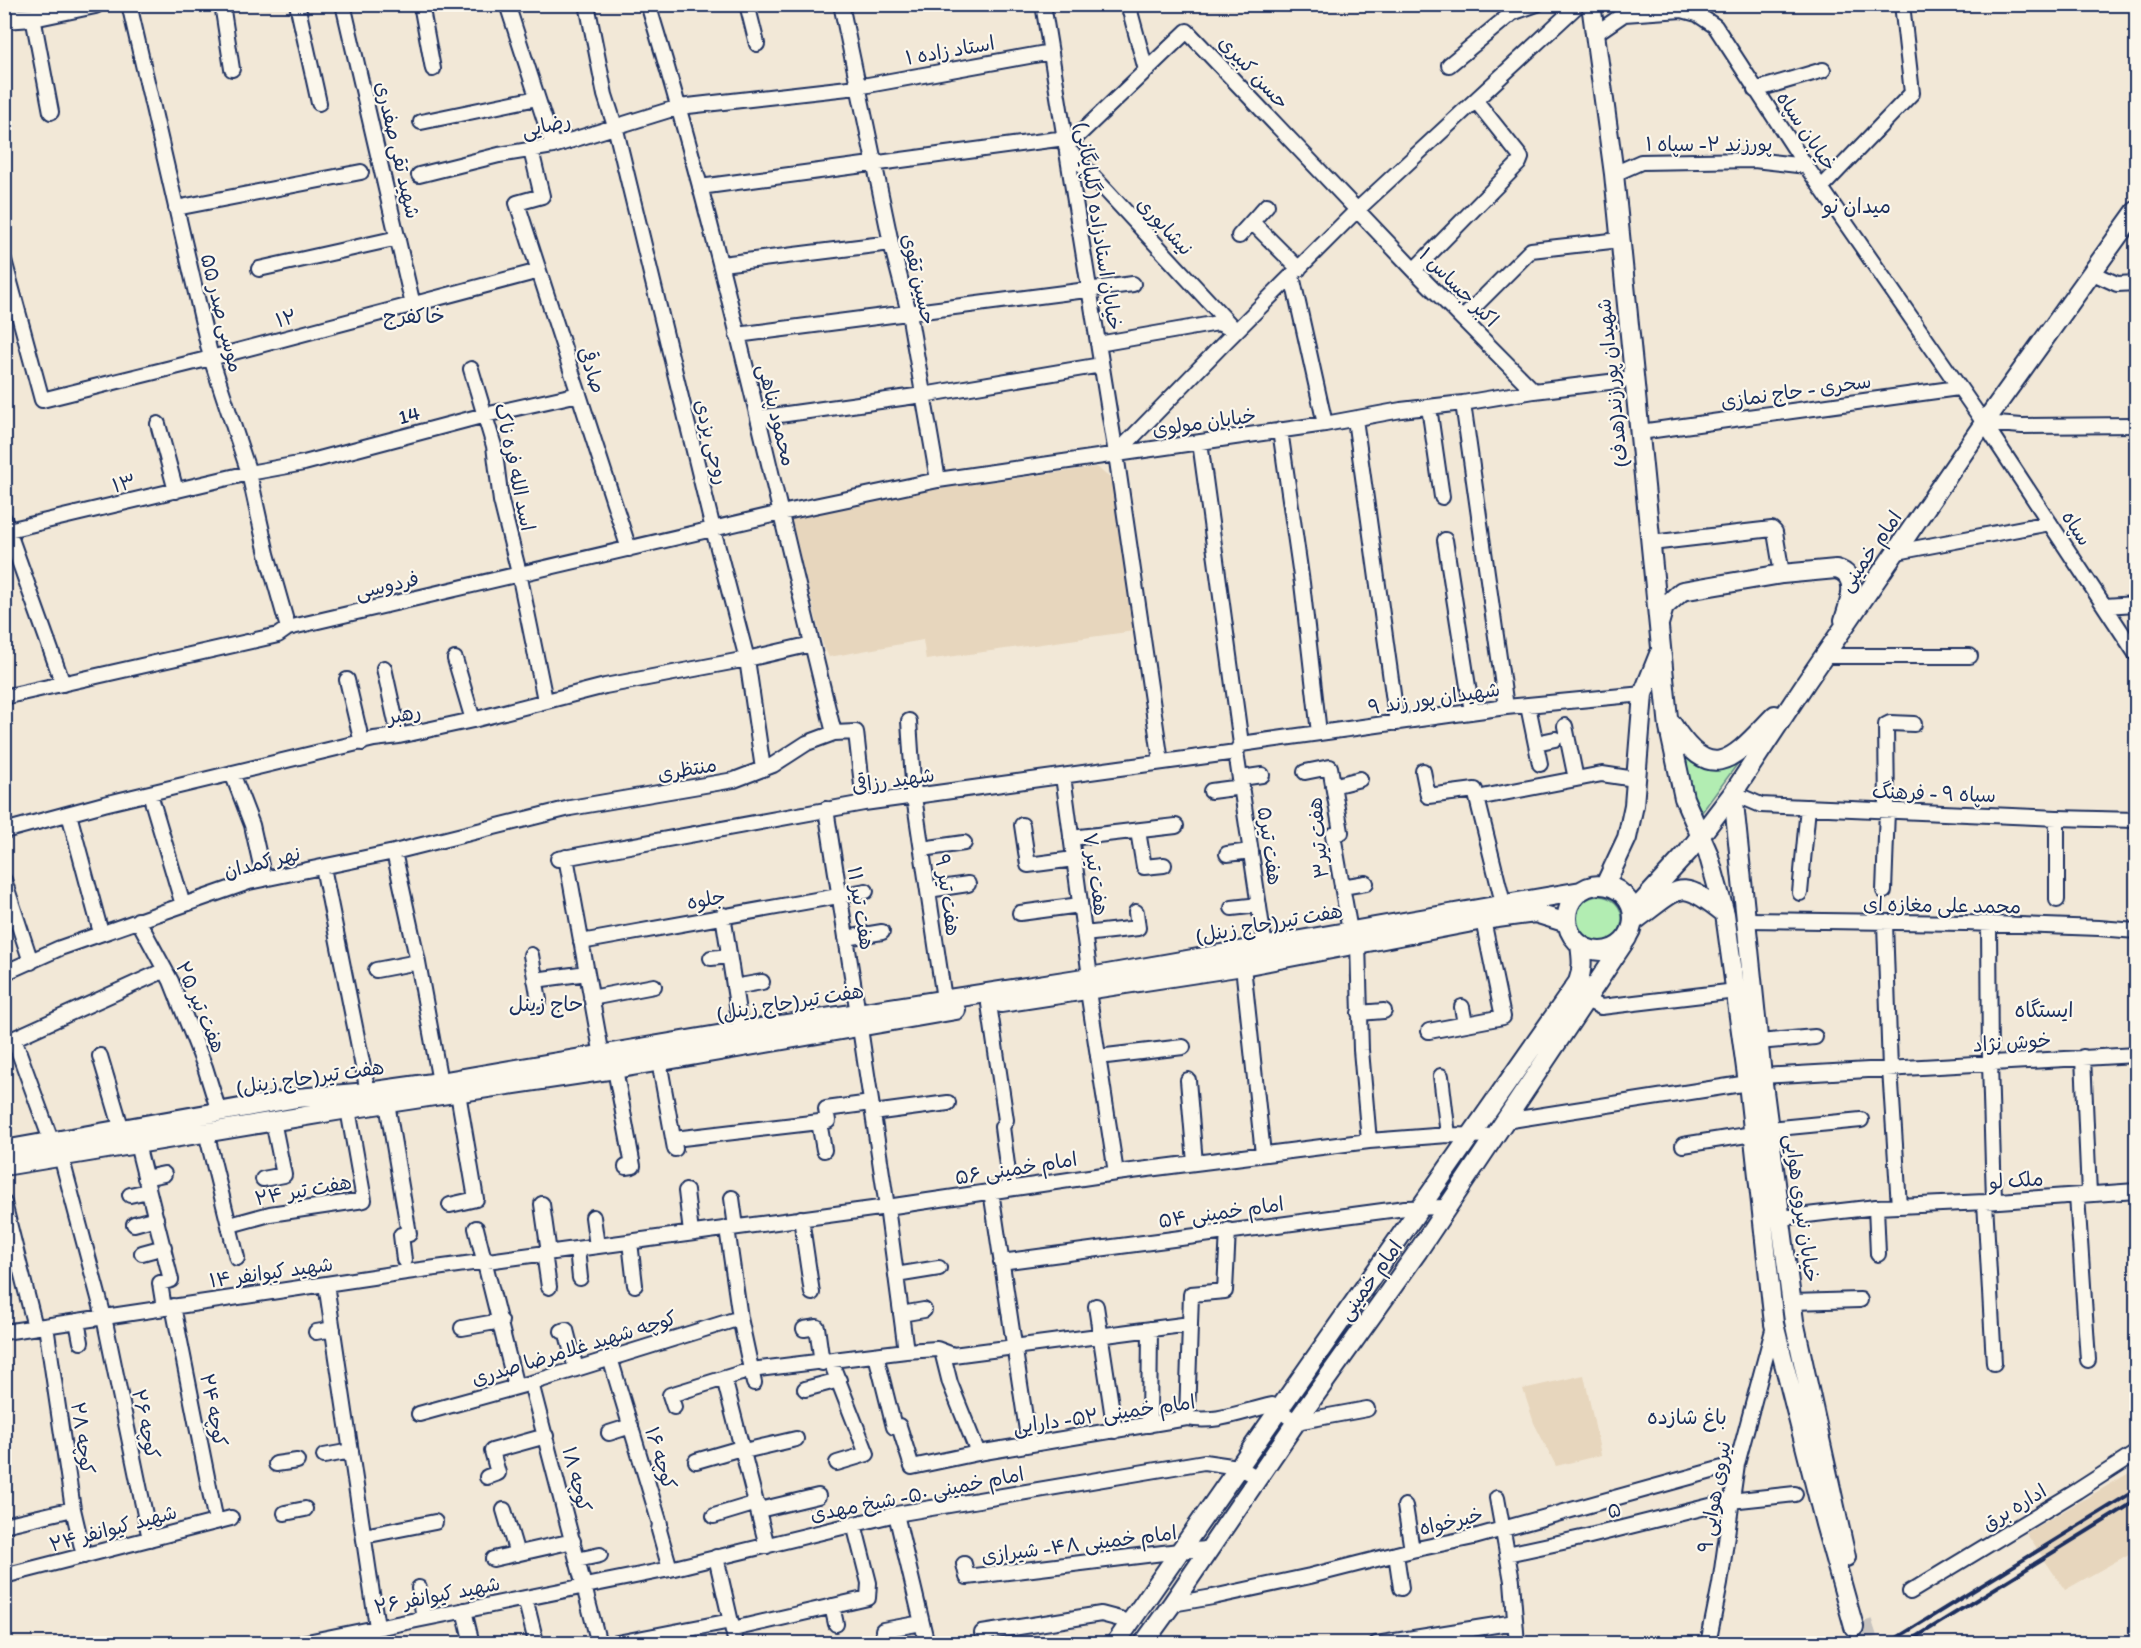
<svg xmlns="http://www.w3.org/2000/svg" width="2141" height="1648" font-family="Itim,'Playpen Sans Arabic',sans-serif">
	<style>
		.built { fill: #e7d6bd }
		.green { fill: #b2edb2; stroke: #668e88; stroke-width: 1.5 }
		.lines { fill: none; stroke-linecap: round; stroke-linejoin: round }
		.major-tunnel { stroke: #c7c3bf; stroke-width: 18; stroke-dasharray: 18 9; stroke-linecap: butt }
		.minor-casing { stroke: #1b2f5e; stroke-width: 18 }
		.major-casing { stroke: #1b2f5e; stroke-width: 22 }
		.minor { stroke: #fbf7ec; stroke-width: 14 }
		.major { stroke: #fbf7ec; stroke-width: 18 }
		.rail { stroke: #1b2f5e; stroke-width: 4 }
		.labels { text-anchor: middle; dominant-baseline: central; stroke-width: 4.5; stroke-linejoin: round; paint-order: stroke }
		.street-label { font-size: 20px; fill: #1b2f5e; stroke: #fbf7ec }
		.neighbourhood-label { font-size: 21px; fill: #1b2f5e; stroke: #fbf7ec }
	</style>
	<rect width="100%" height="100%" fill="#f2e8d7"/>
	<filter id="ink" filterUnits="userSpaceOnUse"><feTurbulence type="fractalNoise" baseFrequency=".0167" numOctaves="2"/><feDisplacementMap in="SourceGraphic" scale="12" xChannelSelector="R" yChannelSelector="G"/><feConvolveMatrix kernelMatrix="1 2 1 2 8 2 1 2 1" color-interpolation-filters="sRGB"/></filter>
	<g filter="url(#ink)">
		<path class="built" d="M 1097,467 L 1106,475 L 1117,479 L 1134,631 L 926,660 L 923,640 L 829,657 L 823,645 L 790,516 L 794,509 Z
			M 1584,1375 L 1601,1455 L 1556,1466 L 1534,1423 L 1523,1389 Z
			M 2136,1469 L 2136,1550 L 2065,1590 L 2026,1533 Z"/>
		<path class="green" d="M 1682,754 L 1694,761 L 1741,759 L 1702,812 L 1693,795 Z
			M1576 919a23 23 0 1 1 46 0a23 23 0 1 1-46 0Z"/>
		<g class="lines">
			<path class="major-tunnel" d="M 1863,1622 L 1870,1644"/>
			<defs>
				<path id="minor" d="M 129,4 L 211,358 L 249,473 L 267,554 L 288,628
					M 222,4 L 232,69
					M 297,4 L 319,103
					M 343,4 L 413,305
					M 421,4 L 433,69
					M 507,4 L 553,146
					M 587,4 L 605,95 L 615,126 L 713,529 L 747,659 L 763,769
					M 648,4 C 722,244 773,490 834,733
					M 747,4 L 757,44
					M 841,4 L 891,243 L 909,313 L 938,480
					M 1043,4 L 1116,454 L 1161,762
					M 1128,4 L 1146,70
					M 33,17 L 51,112
					M 1595,34 L 1624,14 L 1682,10 L 1697,14 L 1715,26 L 1806,166 L 1984,423 L 2136,654
					M 1449,65 L 1512,13 L 1537,4
					M 1755,90 L 1823,70
					M 421,122 L 537,98
					M 531,150 L 542,196 L 517,203 L 629,549
					M 1614,174 L 1641,162 L 1754,160 L 1806,166
					M 419,175 L 499,155 L 553,146 L 679,107 L 857,87 L 1051,52
					M 700,187 L 1065,138
					M 1821,188 L 1912,93 L 1902,4
					M 176,208 L 361,172
					M 1252,222 L 1299,269
					M 1239,236 L 1267,205
					M 4,260 L 42,400 L 211,358 L 539,271
					M 722,264 L 891,243
					M 259,269 L 398,238
					M 1414,270 L 1519,163 L 1521,158 L 1519,155 L 1476,101
					M 2093,273 L 2117,284 L 2136,283
					M 1292,276 L 1325,424
					M 1463,318 L 1531,250 L 1620,240
					M 1236,331 L 1066,147 L 1187,31 L 1414,270 L 1534,391
					M 737,335 L 1133,284
					M 1098,344 L 1218,323 L 1231,329
					M 471,369 L 494,446 L 501,501 L 519,573 L 545,700
					M 1463,403 L 1506,707
					M 1429,407 L 1442,497
					M 758,418 L 923,395 L 1101,365
					M 1355,419 L 1397,723
					M 1984,423 L 2022,426 L 2136,425
					M 158,424 L 176,491
					M 1280,430 L 1302,583 L 1319,733
					M 1640,432 L 1958,388
					M 1200,442 L 1241,744
					M 1116,454 L 1226,341 L 1357,210 L 1579,4
					M 4,519 L 63,684
					M 4,531 L 249,473 L 304,463 L 485,415 L 579,394
					M 1445,540 L 1472,712
					M 1651,543 L 1772,529 L 1775,532 L 1782,574
					M 1897,552 L 2050,523
					M 2105,606 L 2136,604
					M 1824,656 L 1970,656
					M 455,659 L 473,720
					M 384,668 L 399,736
					M 347,680 L 362,743
					M 4,697 L 278,635 L 288,628 L 781,513 L 938,480 L 1325,424 L 1401,410 L 1463,403 L 1534,391 L 1634,379
					M 1528,706 L 1540,764
					M 909,721 L 914,797 L 944,999
					M 1565,726 L 1576,779
					M 1536,743 L 1555,739
					M 1236,752 L 1241,744 L 1506,707 L 1643,694
					M 1236,752 L 1265,947
					M 1423,771 L 1428,796 L 1475,790 L 1503,903
					M 1305,772 L 1330,767 L 1341,832 L 1333,835 L 1350,931
					M 232,773 L 252,825 L 264,879
					M 1063,776 L 1090,977
					M 1241,778 L 1262,775
					M 1333,786 L 1360,779
					M 1211,791 L 1242,787
					M 1733,793 L 1761,805 L 2057,818 L 2136,820
					M 150,794 L 183,905
					M 1477,798 L 1602,774 L 1635,779
					M 826,809 L 858,1014
					M 69,814 L 101,933
					M 2057,818 L 2057,900
					M 1022,825 L 1028,865 L 1074,859
					M 4,831 L 104,804 L 374,739 L 399,736 L 473,720 L 605,686 L 747,659 L 812,644
					M 1138,831 L 1144,867 L 1164,865
					M 1071,838 L 1176,826
					M 922,849 L 964,843
					M 394,852 L 418,962 L 440,1082
					M 1227,854 L 1251,851
					M 566,857 L 602,1056
					M 558,859 L 864,803 L 1236,752
					M 323,867 L 368,1092
					M 4,880 L 31,962
					M 1342,887 L 1366,883
					M 928,890 L 968,884
					M 1884,891 L 1887,810 L 1886,725 L 1890,723 L 1914,724
					M 1800,893 L 1808,807
					M 1232,908 L 1259,905
					M 1020,913 L 1080,905
					M 723,915 L 741,1031
					M 138,920 L 171,981 L 205,1067 L 219,1112
					M 1746,920 L 1965,923 L 2099,928 L 2136,931
					M 1885,923 L 1890,1069 L 1899,1206
					M 1989,925 L 1990,1063 L 1994,1200
					M 1084,934 L 1138,928 L 1136,912
					M 846,938 L 882,932
					M 581,942 L 866,891
					M 1358,943 L 1361,1050 L 1369,1141
					M 531,955 L 539,1000
					M 711,958 L 729,956
					M 1243,966 L 1263,1154
					M 376,970 L 418,962
					M 4,973 L 60,948 L 249,882 L 394,852 L 570,808 L 734,780 L 773,765 L 807,743 L 834,733 L 856,732 L 864,803
					M 535,980 L 587,973
					M 734,987 L 762,982
					M 1088,991 L 1116,1173
					M 591,998 L 654,986
					M 1586,1000 L 1601,1007 L 1736,991
					M 989,1004 L 1006,1120 L 1002,1127 L 1010,1188
					M 1462,1007 L 1465,1024
					M 1359,1013 L 1384,1011
					M 860,1028 L 887,1207 L 906,1351
					M 1429,1031 L 1503,1017 L 1483,920
					M 14,1039 L 52,1143
					M 1758,1042 L 1815,1037
					M 4,1043 L 165,970
					M 100,1056 L 122,1130
					M 1098,1057 L 1183,1047
					M 2083,1057 L 2089,1194
					M 659,1061 L 675,1149
					M 615,1069 L 633,1166 L 626,1167
					M 1441,1076 L 1448,1135
					M 1762,1076 L 2136,1055
					M 1188,1080 L 1195,1163
					M 387,1103 L 409,1234 L 401,1235 L 404,1260
					M 873,1113 L 948,1103
					M 1505,1121 L 1748,1083
					M 819,1122 L 824,1150
					M 1769,1129 L 1861,1120
					M 206,1132 L 237,1258
					M 674,1139 L 828,1121 L 826,1109 L 871,1103
					M 137,1144 L 171,1280 L 160,1283 L 164,1308
					M 1683,1145 L 1753,1134
					M 61,1156 L 104,1317 L 150,1539
					M 145,1178 L 164,1174
					M 263,1179 L 284,1175 L 273,1121
					M 686,1191 L 691,1233
					M 991,1191 L 1029,1444
					M 130,1195 L 148,1191
					M 2077,1196 L 2088,1360
					M 732,1198 L 736,1227
					M 1985,1202 L 1994,1363
					M 4,1203 L 35,1327
					M 542,1204 L 549,1253
					M 450,1205 L 476,1199 L 458,1093
					M 1876,1207 L 1878,1254
					M 593,1217 L 597,1246
					M 801,1218 L 812,1293
					M 1781,1218 L 1876,1207 L 1985,1202 L 2136,1191
					M 134,1224 L 156,1218
					M 230,1225 L 270,1214 L 364,1200 L 348,1109
					M 476,1228 L 516,1387
					M 727,1228 L 740,1318 L 754,1383
					M 630,1242 L 635,1285
					M 577,1249 L 580,1278
					M 142,1253 L 164,1247
					M 544,1253 L 549,1287
					M 1001,1262 L 1405,1208 L 1447,1207
					M 896,1275 L 939,1268
					M 326,1284 L 377,1627
					M 1792,1302 L 1860,1300
					M 173,1306 L 216,1522
					M 1096,1306 L 1115,1431
					M 901,1314 L 924,1310
					M 77,1321 L 81,1342
					M 46,1326 L 73,1509 L 84,1556
					M 462,1328 L 501,1321
					M 804,1329 L 817,1327 L 822,1363
					M 562,1331 L 566,1330 L 576,1369
					M 4,1332 L 406,1272 L 887,1207 L 1116,1173 L 1369,1141 L 1448,1135 L 1495,1136
					M 316,1332 L 333,1329
					M 942,1351 L 950,1383 L 978,1453
					M 876,1355 L 894,1427 L 899,1426 L 912,1467 L 978,1453 L 1187,1418 C 1216,1424 1243,1411 1272,1405 L 1296,1422 L 1367,1409
					M 610,1358 L 660,1524 L 659,1530 L 670,1569
					M 831,1362 L 867,1454 L 837,1463
					M 724,1378 L 767,1546
					M 531,1383 L 599,1644
					M 805,1389 L 839,1380
					M 674,1407 L 670,1395 L 751,1370 L 906,1351 L 937,1349 L 953,1355 L 1190,1324
					M 419,1414 L 531,1383 L 740,1318
					M 1187,1418 L 1191,1294 L 1225,1291 L 1228,1230
					M 1149,1425 L 1150,1329
					M 609,1433 L 631,1426
					M 744,1451 L 796,1439
					M 324,1456 L 351,1451
					M 696,1461 L 741,1448
					M 276,1464 L 297,1461
					M 487,1477 L 498,1473 L 492,1451 L 546,1436
					M 1497,1498 L 1512,1581 L 1517,1644
					M 1405,1506 L 1412,1550
					M 504,1510 L 517,1554
					M 759,1510 L 818,1496
					M 285,1513 L 305,1509
					M 896,1514 L 926,1640
					M 714,1516 L 757,1503
					M 4,1525 L 73,1509
					M 364,1536 L 435,1522
					M 1396,1554 L 1401,1588
					M 1507,1554 L 1586,1537 L 1730,1501 L 1795,1494
					M 716,1557 L 736,1644
					M 493,1559 L 573,1541
					M 577,1560 L 600,1555
					M 964,1564 L 967,1577 L 1179,1551 L 1208,1549
					M 4,1576 L 231,1518
					M 419,1588 L 424,1618
					M 1910,1592 L 2077,1491 L 2136,1453
					M 525,1598 L 535,1638
					M 1172,1604 L 1213,1597 L 1310,1576 L 1412,1550 L 1474,1537 L 1737,1464
					M 832,1606 L 836,1624
					M 464,1610 L 472,1644
					M 733,1629 L 868,1598 L 869,1583 L 854,1524
					M 982,1633 L 1101,1614 L 1120,1619 L 1128,1624
					M 297,1644 L 670,1569 L 896,1514 L 1204,1462 L 1238,1467 L 1258,1478
					M 612,1644 L 731,1621
					M 886,1644 L 883,1630 L 922,1623
					M 1376,1644 L 1515,1622
					M 1708,1644 L 1720,1584 L 1737,1464 L 1774,1326"/>
				<path id="major" d="M 1591,4 L 1614,174 L 1669,728 L 1684,798 L 1708,853 L 1725,914 L 1748,1083 L 1774,1324 L 1825,1524 L 1854,1627
					M 4,19 L 33,17 L 95,4
					M 1659,624 L 1664,607 L 1682,591 L 1782,574 L 1836,569 C 1860,575 1850,602 1844,620
					M 1672,724 C 1713,789 1735,756 1775,715
					M 1733,793 L 1762,1076 L 1794,1321 L 1846,1557
					M1567 918a33 33 0 1 1 66 0a33 33 0 1 1-66 0Z
					M 1605,885 L 1627,838 L 1634,805 L 1643,694 L 1659,654
					M 1633,912 L 1688,852 L 1733,793 L 1807,681 L 1984,423 L 2136,211
					M 1637,919 C 1681,887 1679,877 1725,914
					M 1001,1003 L 1243,966 L 1483,920 L 1535,913 L 1567,923
					M 4,1150 L 297,1098 L 368,1092 L 440,1082 L 741,1031 L 1090,977 L 1581,891
					M 4,1166 L 348,1109 L 615,1069 L 956,1010
					M 1115,1644 L 1578,982 C 1583,969 1582,959 1580,945
					M 1143,1644 L 1172,1604 L 1296,1422 L 1418,1251 L 1627,938"/>
			</defs>
			<use href="#minor" class="minor-casing"/>
			<use href="#major" class="major-casing"/>
			<use href="#minor" class="minor"/>
			<use href="#major" class="major"/>
			<path class="rail" d="M 1887,1644 L 2136,1490
				M 1905,1644 L 2136,1501"/>
		</g>
	</g>
	<g class="labels">
		<g class="street-label">
			<text transform="translate(950 50) rotate(-10)">استاد زاده ۱</text>
			<text transform="translate(1254 72) rotate(47)">حسن کبیری</text>
			<text transform="translate(546 125) rotate(-13)">رضایی</text>
			<text transform="translate(1807 131) rotate(56)">خیابان سپاه</text>
			<text x="1709" y="144">پورزند ۲- سپاه ۱</text>
			<text transform="translate(398 150) rotate(77)">شهید تقی صفدری</text>
			<text transform="translate(1099 226) rotate(81)">خیابان استادزاده (گلپایگانی)</text>
			<text transform="translate(1165 226) rotate(47)">نیشابوری</text>
			<text transform="translate(919 279) rotate(77)">حسین تقوی</text>
			<text transform="translate(1459 287) rotate(45)">۱ اکبر جساس</text>
			<text transform="translate(222 313) rotate(76)">موسی صدر ۵۵</text>
			<text transform="translate(286 318) rotate(-15)">۱۲</text>
			<text transform="translate(592 370) rotate(72)">صادقی</text>
			<text transform="translate(1612 383) rotate(-96)">شهیدان پور زند(هدف)</text>
			<text transform="translate(1796 391) rotate(-8)">سحری - حاج نمازی</text>
			<text transform="translate(409 415) rotate(-15)">14</text>
			<text transform="translate(777 415) rotate(76)">محمود پناهی</text>
			<text transform="translate(1204 422) rotate(-8)">خیابان مولوی</text>
			<text transform="translate(712 442) rotate(76)">روحی یزدی</text>
			<text transform="translate(515 467) rotate(78)">اسد الله فره ناک</text>
			<text transform="translate(124 483) rotate(-14)">۱۳</text>
			<text transform="translate(2077 528) rotate(57)">سپاه</text>
			<text transform="translate(1870 551) rotate(-55)">امام خمینی</text>
			<text transform="translate(387 585) rotate(-13)">فردوسی</text>
			<text transform="translate(1434 698) rotate(-8)">شهیدان پور زند ۹</text>
			<text transform="translate(404 714) rotate(-11)">رهبر</text>
			<text transform="translate(687 769) rotate(-10)">منتظری</text>
			<text transform="translate(893 780) rotate(-8)">شهید رزاقی</text>
			<text transform="translate(1934 793) rotate(2)">سپاه ۹ - فرهنگ</text>
			<text transform="translate(1318 838) rotate(-95)">هفت تیر۳</text>
			<text transform="translate(1270 846) rotate(82)">هفت تیر۵</text>
			<text transform="translate(262 862) rotate(-14)">نهر کمدان</text>
			<text transform="translate(1096 874) rotate(82)">هفت تیر ۷</text>
			<text transform="translate(948 895) rotate(82)">هفت تیر ۹</text>
			<text transform="translate(706 899) rotate(-10)">جلوه</text>
			<text transform="translate(1942 905) rotate(1)">محمد علی مغازه ای</text>
			<text transform="translate(861 908) rotate(81)">هفت تیر ۱۱</text>
			<text transform="translate(1269 923) rotate(-10)">هفت تیر(حاج زینل)</text>
			<text transform="translate(790 1002) rotate(-9)">هفت تیر(حاج زینل)</text>
			<text transform="translate(201 1007) rotate(67)">هفت تیر ۲۵</text>
			<text transform="translate(2012 1042) rotate(-4)">خوش نژاد</text>
			<text transform="translate(310 1077) rotate(-8)">هفت تیر(حاج زینل)</text>
			<text transform="translate(1016 1168) rotate(-9)">امام خمینی ۵۶</text>
			<text transform="translate(2016 1180) rotate(-4)">ملک لو</text>
			<text transform="translate(303 1190) rotate(-10)">هفت تیر ۲۴</text>
			<text transform="translate(1802 1208) rotate(82)">خیابان نیروی هوایی</text>
			<text transform="translate(1221 1212) rotate(-8)">امام خمینی ۵۴</text>
			<text transform="translate(271 1272) rotate(-8)">شهید کیوانفر ۱۴</text>
			<text transform="translate(1370 1280) rotate(-54)">امام خمینی</text>
			<text transform="translate(574 1348) rotate(-17)">کوچه شهید غلامرضا صدری</text>
			<text transform="translate(214 1410) rotate(79)">کوچه ۲۴</text>
			<text transform="translate(1104 1414) rotate(-8)">امام خمینی ۵۲- دارایی</text>
			<text transform="translate(146 1424) rotate(78)">کوچه ۲۶</text>
			<text transform="translate(83 1438) rotate(82)">کوچه ۲۸</text>
			<text transform="translate(661 1458) rotate(73)">کوچه ۱۶</text>
			<text transform="translate(577 1479) rotate(76)">کوچه ۱۸</text>
			<text transform="translate(917 1494) rotate(-11)">امام خمینی ۵۰- شیخ مهدی</text>
			<text transform="translate(1714 1497) rotate(-80)">نیروی هوایی ۹</text>
			<text transform="translate(2014 1507) rotate(-31)">اداره برق</text>
			<text transform="translate(1614 1510) rotate(-14)">۵</text>
			<text transform="translate(1451 1521) rotate(-13)">خیرخواه</text>
			<text transform="translate(113 1528) rotate(-15)">شهید کیوانفر ۲۴</text>
			<text transform="translate(1079 1544) rotate(-7)">امام خمینی ۴۸- شیرازی</text>
			<text transform="translate(437 1595) rotate(-11)">شهید کیوانفر ۲۶</text>
		</g>
		<g class="neighbourhood-label">
			<text x="1857" y="205">میدان نو</text>
			<text x="414" y="315">خاکفرج</text>
			<text x="546" y="1003">حاج زینل</text>
			<text x="2044" y="1009">ایستگاه</text>
			<text x="1687" y="1416">باغ شازده</text>
		</g>
	</g>
	<rect width="2141" height="1648" fill="none" stroke="#fbf7ec" stroke-width="24"/>
	<rect x="12" y="12" width="2117" height="1624" fill="none" stroke="#1b2f5e" stroke-width="2" filter="url(#ink)"/>
</svg>
